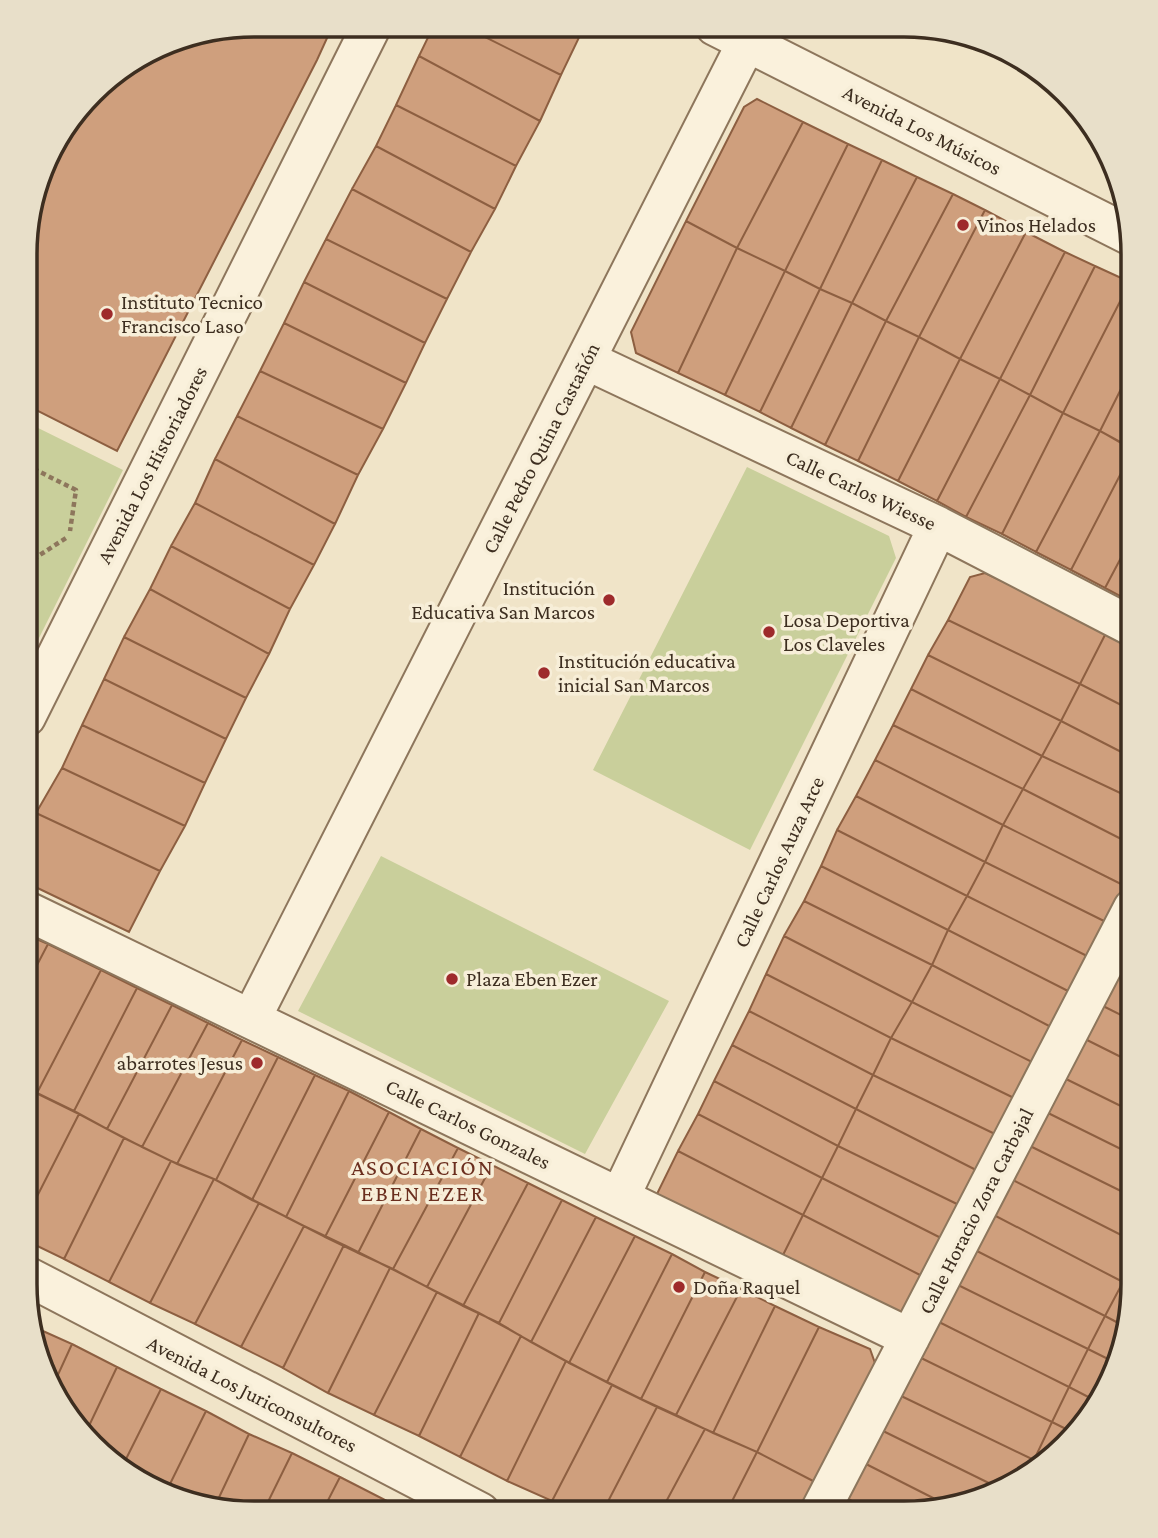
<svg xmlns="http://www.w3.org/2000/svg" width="1158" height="1538" font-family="'Crimson Pro',serif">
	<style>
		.green { fill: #c9cf9b }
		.building { fill: #cf9f7d; stroke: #8d5f41; stroke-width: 2 }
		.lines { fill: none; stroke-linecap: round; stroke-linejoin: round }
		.minor-casing { stroke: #8d765c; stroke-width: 42 }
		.path { stroke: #8d765c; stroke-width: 4.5; stroke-dasharray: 5 3.5; stroke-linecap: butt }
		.minor { stroke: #faf1dc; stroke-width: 38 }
		.poi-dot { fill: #9e2a2b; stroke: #f7eed8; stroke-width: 2.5 }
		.labels { text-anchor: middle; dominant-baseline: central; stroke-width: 7; stroke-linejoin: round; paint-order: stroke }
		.street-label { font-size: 21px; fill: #3d2e20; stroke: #f7eed8 }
		.poi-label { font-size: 21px; fill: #3d2e20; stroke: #f7eed8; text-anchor: start }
		.neighbourhood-label { font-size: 23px; letter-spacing: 2px; fill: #6b2e1e; stroke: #f7eed8 }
		.rim { fill: none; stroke: #3d2e20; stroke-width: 3.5 }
	</style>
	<rect width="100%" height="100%" fill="#f0e4c8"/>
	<path class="green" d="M 26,422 L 123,470 L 26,664 Z
		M 747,467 L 889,536 L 896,558 L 750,850 L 593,770 Z
		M 381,856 L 669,1001 L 585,1154 L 298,1011 Z"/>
	<path class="building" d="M 254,24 L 333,25 L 317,60 L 117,451 L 26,405 L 27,223 L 55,139 L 103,81 L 180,37 Z
		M 434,25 L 461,25 L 561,75 L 540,121 L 419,56 Z
		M 461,25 L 585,25 L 561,75 Z
		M 419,56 L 540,121 L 516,166 L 396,105 Z
		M 757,99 L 803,122 L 737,248 L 686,221 L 744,107 Z
		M 396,105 L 516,166 L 495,209 L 376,146 Z
		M 803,122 L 848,144 L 785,271 L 737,248 Z
		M 848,144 L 882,160 L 820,289 L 785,271 Z
		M 376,146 L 495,209 L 471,252 L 352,189 Z
		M 882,160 L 917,177 L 852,303 L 820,289 Z
		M 917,177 L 953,194 L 886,321 L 852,303 Z
		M 352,189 L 471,252 L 447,299 L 326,239 Z
		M 953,194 L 985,210 L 919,337 L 886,321 Z
		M 985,210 L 1026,232 L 960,359 L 919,337 Z
		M 686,221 L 737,248 L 678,373 L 636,353 L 631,332 Z
		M 1026,232 L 1065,252 L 1000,379 L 960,359 Z
		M 326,239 L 447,299 L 425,343 L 304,282 Z
		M 737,248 L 785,271 L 725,395 L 678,373 Z
		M 1065,252 L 1095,266 L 1030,395 L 1000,379 Z
		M 1095,266 L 1130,282 L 1063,413 L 1030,395 Z
		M 785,271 L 820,289 L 760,412 L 725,395 Z
		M 304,282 L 425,343 L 406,383 L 284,323 Z
		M 1130,282 L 1133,284 L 1133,365 L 1100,431 L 1063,413 Z
		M 820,289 L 852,303 L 791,428 L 760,412 Z
		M 852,303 L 886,321 L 825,445 L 791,428 Z
		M 886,321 L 919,337 L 858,461 L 825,445 Z
		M 284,323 L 406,383 L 383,429 L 260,371 Z
		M 919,337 L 960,359 L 898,481 L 858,461 Z
		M 960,359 L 1000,379 L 937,501 L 898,481 Z
		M 1133,365 L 1133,449 L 1100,431 Z
		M 260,371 L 383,429 L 358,475 L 237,416 Z
		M 1000,379 L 1030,395 L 966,517 L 937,501 Z
		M 1030,395 L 1063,413 L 1002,534 L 966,517 Z
		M 1063,413 L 1100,431 L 1036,552 L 1002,534 Z
		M 237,416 L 358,475 L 335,524 L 215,459 Z
		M 1100,431 L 1133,450 L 1071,570 L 1036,552 Z
		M 1133,450 L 1133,535 L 1105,588 L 1071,570 Z
		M 215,459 L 335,524 L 314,565 L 195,503 Z
		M 195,503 L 314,565 L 290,609 L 171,546 Z
		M 1133,535 L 1133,603 L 1105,588 Z
		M 171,546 L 290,609 L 269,654 L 150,589 Z
		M 985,573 L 1107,631 L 1080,684 L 948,620 L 970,577 Z
		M 150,589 L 269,654 L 246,698 L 124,637 Z
		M 948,620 L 1080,684 L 1061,721 L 928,655 Z
		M 1107,631 L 1133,645 L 1133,711 L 1080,684 Z
		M 124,637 L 246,698 L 226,739 L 104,679 Z
		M 928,655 L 1061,721 L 1042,756 L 911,689 Z
		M 104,679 L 226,739 L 205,783 L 82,725 Z
		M 1080,684 L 1133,711 L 1133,758 L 1061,721 Z
		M 911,689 L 1042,756 L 1023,789 L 893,725 Z
		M 1061,721 L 1133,758 L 1133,799 L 1042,756 Z
		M 82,725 L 205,783 L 185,826 L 62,768 Z
		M 893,725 L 1023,789 L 1003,825 L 875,760 Z
		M 1042,756 L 1133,799 L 1133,845 L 1023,789 Z
		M 875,760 L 1003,825 L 985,862 L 856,796 Z
		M 62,768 L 185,826 L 160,871 L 36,813 Z
		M 1023,789 L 1133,845 L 1133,875 L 1127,887 L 1003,825 Z
		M 856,796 L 985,862 L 967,896 L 837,830 Z
		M 36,813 L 160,871 L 129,932 L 25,882 L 25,834 Z
		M 1003,825 L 1127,887 L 1108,923 L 985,862 Z
		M 837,830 L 967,896 L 948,930 L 821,866 Z
		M 985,862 L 1108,923 L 1089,957 L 967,896 Z
		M 821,866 L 948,930 L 932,965 L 804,901 Z
		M 967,896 L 1089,957 L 1072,993 L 948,930 Z
		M 804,901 L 932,965 L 912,1002 L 784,936 Z
		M 948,930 L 1072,993 L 1053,1028 L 932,965 Z
		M 25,934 L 48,944 L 25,988 Z
		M 784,936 L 912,1002 L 891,1038 L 766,974 Z
		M 48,944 L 101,970 L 37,1093 L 25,1088 L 25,988 Z
		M 1133,946 L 1133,978 L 1120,971 Z
		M 932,965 L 1053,1028 L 1034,1063 L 912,1002 Z
		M 101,970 L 137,988 L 74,1111 L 37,1093 Z
		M 1120,971 L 1133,978 L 1133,1021 L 1101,1005 Z
		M 766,974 L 891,1038 L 873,1075 L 749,1011 Z
		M 137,988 L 172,1005 L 107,1129 L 74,1111 Z
		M 912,1002 L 1034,1063 L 1016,1099 L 891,1038 Z
		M 172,1005 L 208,1023 L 142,1147 L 107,1129 Z
		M 1101,1005 L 1133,1021 L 1133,1063 L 1083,1038 Z
		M 749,1011 L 873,1075 L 856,1109 L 732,1045 Z
		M 208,1023 L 242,1040 L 177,1164 L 142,1147 Z
		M 891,1038 L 1016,1099 L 997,1135 L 873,1075 Z
		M 1083,1038 L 1133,1063 L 1133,1112 L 1062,1077 Z
		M 242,1040 L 278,1057 L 216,1180 L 177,1164 Z
		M 732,1045 L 856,1109 L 838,1146 L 714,1081 Z
		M 278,1057 L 315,1075 L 252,1200 L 216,1180 Z
		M 315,1075 L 349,1091 L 286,1217 L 252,1200 Z
		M 873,1075 L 997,1135 L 978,1171 L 856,1109 Z
		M 1062,1077 L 1133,1112 L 1133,1155 L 1044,1111 Z
		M 714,1081 L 838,1146 L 822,1178 L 698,1114 Z
		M 349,1091 L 389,1112 L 325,1237 L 286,1217 Z
		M 34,1092 L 79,1114 L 25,1220 L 25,1111 Z
		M 856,1109 L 978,1171 L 959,1205 L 838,1146 Z
		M 1044,1111 L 1133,1155 L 1133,1197 L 1026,1144 Z
		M 389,1112 L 421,1129 L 358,1253 L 325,1237 Z
		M 79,1114 L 124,1138 L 64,1259 L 25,1240 L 25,1220 Z
		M 698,1114 L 822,1178 L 803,1215 L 678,1151 Z
		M 421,1129 L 458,1148 L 393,1269 L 358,1253 Z
		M 124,1138 L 171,1161 L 109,1282 L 64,1259 Z
		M 1026,1144 L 1133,1197 L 1133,1241 L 1009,1178 Z
		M 838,1146 L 959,1205 L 941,1238 L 822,1178 Z
		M 458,1148 L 492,1165 L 427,1287 L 393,1269 Z
		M 678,1151 L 803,1215 L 780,1261 L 654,1200 Z
		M 171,1161 L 214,1179 L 150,1303 L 109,1282 Z
		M 492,1165 L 528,1183 L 463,1306 L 427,1287 Z
		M 822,1178 L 941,1238 L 922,1276 L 803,1215 Z
		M 1009,1178 L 1133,1241 L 1133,1262 L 1123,1282 L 990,1213 Z
		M 214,1179 L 259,1203 L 195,1324 L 150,1303 Z
		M 528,1183 L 562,1200 L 499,1323 L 463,1306 Z
		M 562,1200 L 596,1217 L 531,1342 L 499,1323 Z
		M 259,1203 L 304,1226 L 241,1347 L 195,1324 Z
		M 990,1213 L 1123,1282 L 1105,1316 L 973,1249 Z
		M 803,1215 L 922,1276 L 897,1319 L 780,1261 Z
		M 596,1217 L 635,1236 L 569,1363 L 531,1342 Z
		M 304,1226 L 344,1245 L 283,1368 L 241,1347 Z
		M 635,1236 L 672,1254 L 607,1382 L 569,1363 Z
		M 344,1245 L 390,1268 L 328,1393 L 283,1368 Z
		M 973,1249 L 1105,1316 L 1088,1349 L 954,1283 Z
		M 672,1254 L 705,1272 L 641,1399 L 607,1382 Z
		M 390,1268 L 437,1292 L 374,1415 L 328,1393 Z
		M 705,1272 L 741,1289 L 676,1415 L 641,1399 Z
		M 1123,1282 L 1133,1287 L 1133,1300 L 1124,1326 L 1105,1316 Z
		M 954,1283 L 1088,1349 L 1069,1387 L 935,1320 Z
		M 741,1289 L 775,1306 L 713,1433 L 676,1415 Z
		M 437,1292 L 479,1313 L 419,1436 L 374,1415 Z
		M 775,1306 L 819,1327 L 757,1452 L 713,1433 Z
		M 479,1313 L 521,1336 L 460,1457 L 419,1436 Z
		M 1105,1316 L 1124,1326 L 1112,1361 L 1088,1349 Z
		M 935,1320 L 1069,1387 L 1052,1422 L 917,1356 Z
		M 34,1327 L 72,1344 L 51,1390 L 48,1386 Z
		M 34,1327 L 72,1344 L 51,1390 L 48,1386 Z
		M 819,1327 L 870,1349 L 876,1366 L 817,1483 L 757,1452 Z
		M 521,1336 L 566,1361 L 507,1481 L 460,1457 Z
		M 72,1344 L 117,1367 L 87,1430 L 51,1390 Z
		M 72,1344 L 117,1367 L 87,1430 L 51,1390 Z
		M 1088,1349 L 1112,1361 L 1098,1402 L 1069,1387 Z
		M 917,1356 L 1052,1422 L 1034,1460 L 897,1394 Z
		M 566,1361 L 612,1385 L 552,1501 L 507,1481 Z
		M 117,1367 L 161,1389 L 121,1469 L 87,1430 Z
		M 612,1385 L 657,1407 L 602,1513 L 576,1513 L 552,1501 Z
		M 1069,1387 L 1098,1402 L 1095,1412 L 1072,1432 L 1052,1422 Z
		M 161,1389 L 206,1411 L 167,1490 L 126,1475 L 121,1469 Z
		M 897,1394 L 1034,1460 L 1029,1469 L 1003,1490 L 879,1429 Z
		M 657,1407 L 705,1429 L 660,1513 L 602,1513 Z
		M 206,1411 L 249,1434 L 214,1508 L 167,1490 Z
		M 1052,1422 L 1072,1432 L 1038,1462 L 1034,1460 Z
		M 705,1429 L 757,1452 L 726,1513 L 660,1513 Z
		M 879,1429 L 1003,1490 L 945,1504 L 862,1462 Z
		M 249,1434 L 292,1453 L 263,1512 L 224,1512 L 214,1508 Z
		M 757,1452 L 817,1483 L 803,1513 L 726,1513 Z
		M 292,1453 L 340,1477 L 322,1512 L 263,1512 Z
		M 862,1462 L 945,1504 L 905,1513 L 876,1513 L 844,1497 Z
		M 340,1477 L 385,1500 L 379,1512 L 322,1512 Z
		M 844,1497 L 876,1513 L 836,1513 Z
		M 385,1500 L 407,1512 L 379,1512 Z"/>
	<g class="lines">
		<defs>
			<path id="minor" d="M 715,26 L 1129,235
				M 586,360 L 938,526 L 1133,627
				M 26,717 L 372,25
				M 25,910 L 910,1338
				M 251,1019 L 755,26
				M 620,1197 L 938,526
				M 25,1275 L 480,1512
				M 819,1513 L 1133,908"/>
		</defs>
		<use href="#minor" class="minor-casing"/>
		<path class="path" d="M 26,465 L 76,490 L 70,531
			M 26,564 L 66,538"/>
		<use href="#minor" class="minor"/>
	</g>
	<g class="poi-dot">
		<circle cx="963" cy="225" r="7"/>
		<circle cx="107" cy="314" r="7"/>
		<circle cx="609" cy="600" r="7"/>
		<circle cx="769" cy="632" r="7"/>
		<circle cx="544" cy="673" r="7"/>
		<circle cx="452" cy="979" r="7"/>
		<circle cx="257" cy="1063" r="7"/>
		<circle cx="679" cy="1287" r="7"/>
	</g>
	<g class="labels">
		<g class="street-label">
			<text transform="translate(922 130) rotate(27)">Avenida Los Músicos</text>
			<text transform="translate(541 448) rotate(-63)">Calle Pedro Quina Castañón</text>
			<text transform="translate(152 465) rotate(-63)">Avenida Los Historiadores</text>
			<text transform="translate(861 490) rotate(25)">Calle Carlos Wiesse</text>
			<text transform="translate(779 862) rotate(-65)">Calle Carlos Auza Arce</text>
			<text transform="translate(468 1124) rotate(26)">Calle Carlos Gonzales</text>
			<text transform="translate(976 1211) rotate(-63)">Calle Horacio Zora Carbajal</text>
			<text transform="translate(252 1394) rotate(27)">Avenida Los Juriconsultores</text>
		</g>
		<g class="poi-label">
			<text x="977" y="225">Vinos Helados</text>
			<text x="121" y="302">Instituto Tecnico<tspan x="121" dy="24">Francisco Laso</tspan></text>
			<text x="595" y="588" text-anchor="end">Institución<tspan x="595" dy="24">Educativa San Marcos</tspan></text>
			<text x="783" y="620">Losa Deportiva<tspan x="783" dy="24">Los Claveles</tspan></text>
			<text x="558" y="661">Institución educativa<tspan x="558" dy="24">inicial San Marcos</tspan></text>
			<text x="466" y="979">Plaza Eben Ezer</text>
			<text x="243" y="1063" text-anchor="end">abarrotes Jesus</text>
			<text x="693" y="1287">Doña Raquel</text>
		</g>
		<g class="neighbourhood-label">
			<text x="423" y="1167">ASOCIACIÓN<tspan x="423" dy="26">EBEN EZER</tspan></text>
		</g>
	</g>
	<path d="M0 0H1158V1538H0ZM254 37H904A217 217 0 0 1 1121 254V1284A217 217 0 0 1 904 1501H254A217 217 0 0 1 37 1284V254A217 217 0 0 1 254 37Z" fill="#e8dfc9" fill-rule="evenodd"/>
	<path class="rim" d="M254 37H904A217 217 0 0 1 1121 254V1284A217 217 0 0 1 904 1501H254A217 217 0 0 1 37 1284V254A217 217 0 0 1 254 37Z"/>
</svg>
